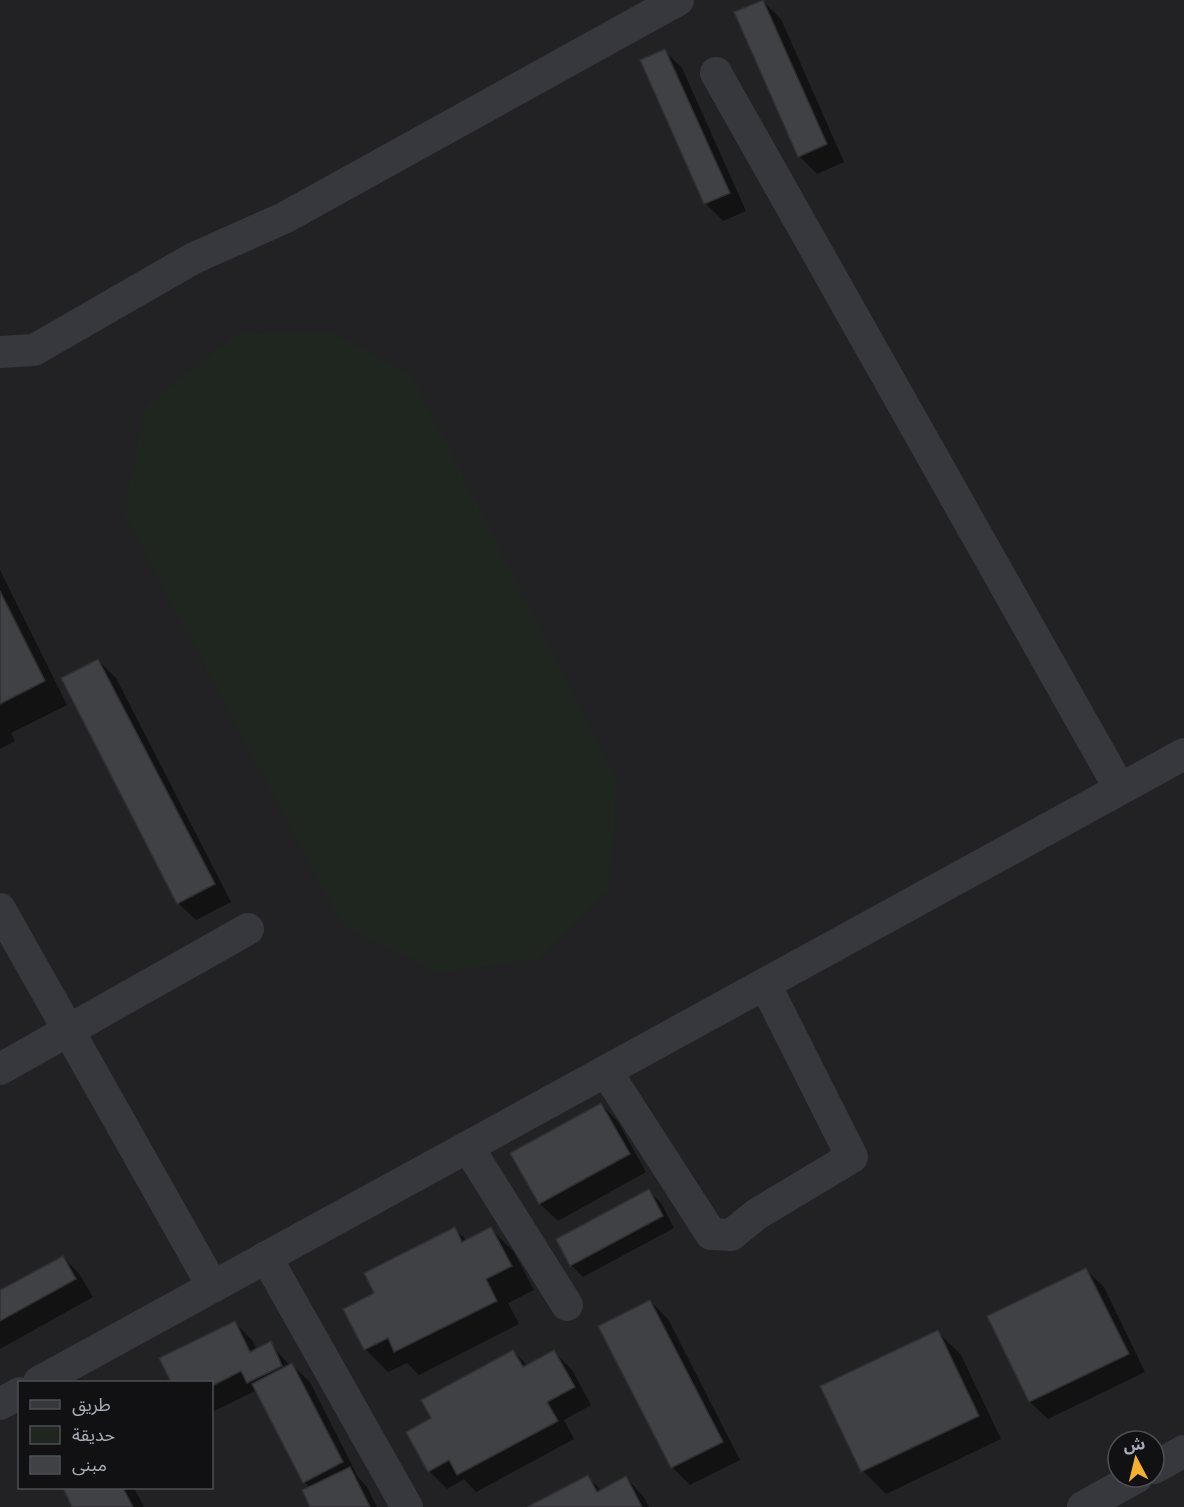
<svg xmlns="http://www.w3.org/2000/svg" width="1184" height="1507" font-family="Overpass,'Noto Sans Arabic',sans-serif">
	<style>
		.built { fill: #222225; fill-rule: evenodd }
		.green { fill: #1e261f }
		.shadow { fill: #0007 }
		.building { fill: #404145; stroke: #303034; stroke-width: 1.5 }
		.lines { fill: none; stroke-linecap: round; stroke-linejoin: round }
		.minor { stroke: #37383d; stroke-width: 32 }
	</style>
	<rect width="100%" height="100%" fill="#161618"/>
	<path class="built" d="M 0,0 L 1184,0 L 1184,1507 L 0,1507 ZM 20,1382 L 212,1382 L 212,1488 L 20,1488 ZM 1118,1441 L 1154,1441 L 1154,1477 L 1118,1477 Z"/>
	<path class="green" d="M 331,332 L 412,375 L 617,780 L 610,889 L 539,959 L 439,973 L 342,925 L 124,514 L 145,406 L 237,333 Z"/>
	<path class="shadow" d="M 763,1 L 781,19 L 844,162 L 817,174 L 799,156 Z
		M 665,51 L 682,68 L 746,211 L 723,221 L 706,204 L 642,61 Z
		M 0,570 L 67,705 L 11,733 L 15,741 L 0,749 Z
		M 98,660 L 116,678 L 231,902 L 196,920 L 178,903 Z
		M 601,1104 L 618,1122 L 646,1172 L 558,1221 L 540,1204 L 512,1154 Z
		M 649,1191 L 661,1203 L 674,1228 L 583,1277 L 571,1265 Z
		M 455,1229 L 467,1241 L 491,1229 L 514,1252 L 534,1290 L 508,1303 L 519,1324 L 419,1375 L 407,1363 L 388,1372 L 365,1349 L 376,1294 Z
		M 63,1257 L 80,1275 L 93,1297 L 0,1349 L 0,1292 Z
		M 1086,1270 L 1104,1287 L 1145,1372 L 1048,1419 L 1030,1402 L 989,1317 Z
		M 650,1301 L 668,1319 L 740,1460 L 690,1485 L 672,1467 Z
		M 235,1323 L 252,1340 L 257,1350 L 270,1343 L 290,1366 L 292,1365 L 310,1382 L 358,1477 L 367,1487 L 377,1507 L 312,1507 L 310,1488 L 304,1482 L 257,1390 L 212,1412 L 212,1382 L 172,1382 L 161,1359 Z
		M 938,1332 L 961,1355 L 1001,1439 L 886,1494 L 863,1471 L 822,1387 Z
		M 513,1351 L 528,1366 L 554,1352 L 572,1370 L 591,1405 L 564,1420 L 574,1439 L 476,1492 L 464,1479 L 447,1489 L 429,1471 L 408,1433 L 433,1419 Z
		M 588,1477 L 602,1491 L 626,1478 L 643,1496 L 649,1507 L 530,1507 Z
		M 65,1488 L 134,1488 L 144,1507 L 74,1507 Z"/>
	<path class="building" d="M 763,0 L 827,144 L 798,157 L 734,12 Z
		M 665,49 L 730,193 L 704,204 L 640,60 Z
		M 0,591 L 45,681 L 0,704 Z
		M 98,659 L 215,884 L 177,904 L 61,678 Z
		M 601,1103 L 630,1154 L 539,1204 L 510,1153 Z
		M 649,1189 L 663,1216 L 570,1266 L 556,1239 Z
		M 455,1227 L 462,1242 L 491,1227 L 512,1266 L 486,1279 L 497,1301 L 394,1352 L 388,1338 L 364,1350 L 343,1309 L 374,1293 L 364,1273 Z
		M 63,1256 L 76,1279 L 0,1321 L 0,1290 Z
		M 1086,1268 L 1129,1354 L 1029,1402 L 987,1316 Z
		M 650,1300 L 723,1442 L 671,1468 L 598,1326 Z
		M 235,1321 L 250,1352 L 271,1341 L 282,1366 L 247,1383 L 241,1371 L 212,1386 L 212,1382 L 171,1382 L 159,1358 Z
		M 938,1330 L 979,1416 L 861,1472 L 820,1386 Z
		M 513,1350 L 523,1367 L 554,1350 L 575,1387 L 547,1402 L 558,1421 L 457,1475 L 449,1460 L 428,1472 L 406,1432 L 431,1418 L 421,1400 Z
		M 292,1363 L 343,1462 L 303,1483 L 252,1384 Z
		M 350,1467 L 370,1507 L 310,1507 L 302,1490 Z
		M 588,1475 L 597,1492 L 626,1476 L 642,1507 L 527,1507 Z
		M 63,1488 L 123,1488 L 133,1507 L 72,1507 Z"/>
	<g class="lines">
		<path class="minor" d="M 716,73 L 1120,789
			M 0,352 L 34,350 L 194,258 L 284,218 L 678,0
			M 0,909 L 213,1287
			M 0,1069 L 248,929
			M 606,1071 L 711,1234 L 731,1235 L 757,1214 L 852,1157 L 765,984
			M 468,1147 L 567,1305
			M 266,1257 L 407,1507
			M 39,1382 L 1184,754
			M 0,1404 L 20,1393
			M 1154,1468 L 1184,1451
			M 1083,1507 L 1137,1477"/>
	</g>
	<rect x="18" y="1381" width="195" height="108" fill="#111113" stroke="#4d4f55" stroke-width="1.5"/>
	<rect x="30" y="1400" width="30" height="9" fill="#37383d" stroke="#4d4f55" stroke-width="1.5"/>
	<text x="72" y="1411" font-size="18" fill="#a8adb8">طريق</text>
	<rect x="30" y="1426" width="30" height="18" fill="#1e261f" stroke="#4d4f55" stroke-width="1.5"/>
	<text x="72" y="1441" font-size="18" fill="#a8adb8">حديقة</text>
	<rect x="30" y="1456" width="30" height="18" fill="#404145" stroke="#4d4f55" stroke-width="1.5"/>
	<text x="72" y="1471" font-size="18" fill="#a8adb8">مبنى</text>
	<g transform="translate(1136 1459) rotate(353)"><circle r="28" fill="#111113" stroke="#4d4f55" stroke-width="1.5"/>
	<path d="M0-4.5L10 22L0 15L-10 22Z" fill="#f2b134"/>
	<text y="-9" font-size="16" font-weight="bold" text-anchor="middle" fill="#a8adb8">ش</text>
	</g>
</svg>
